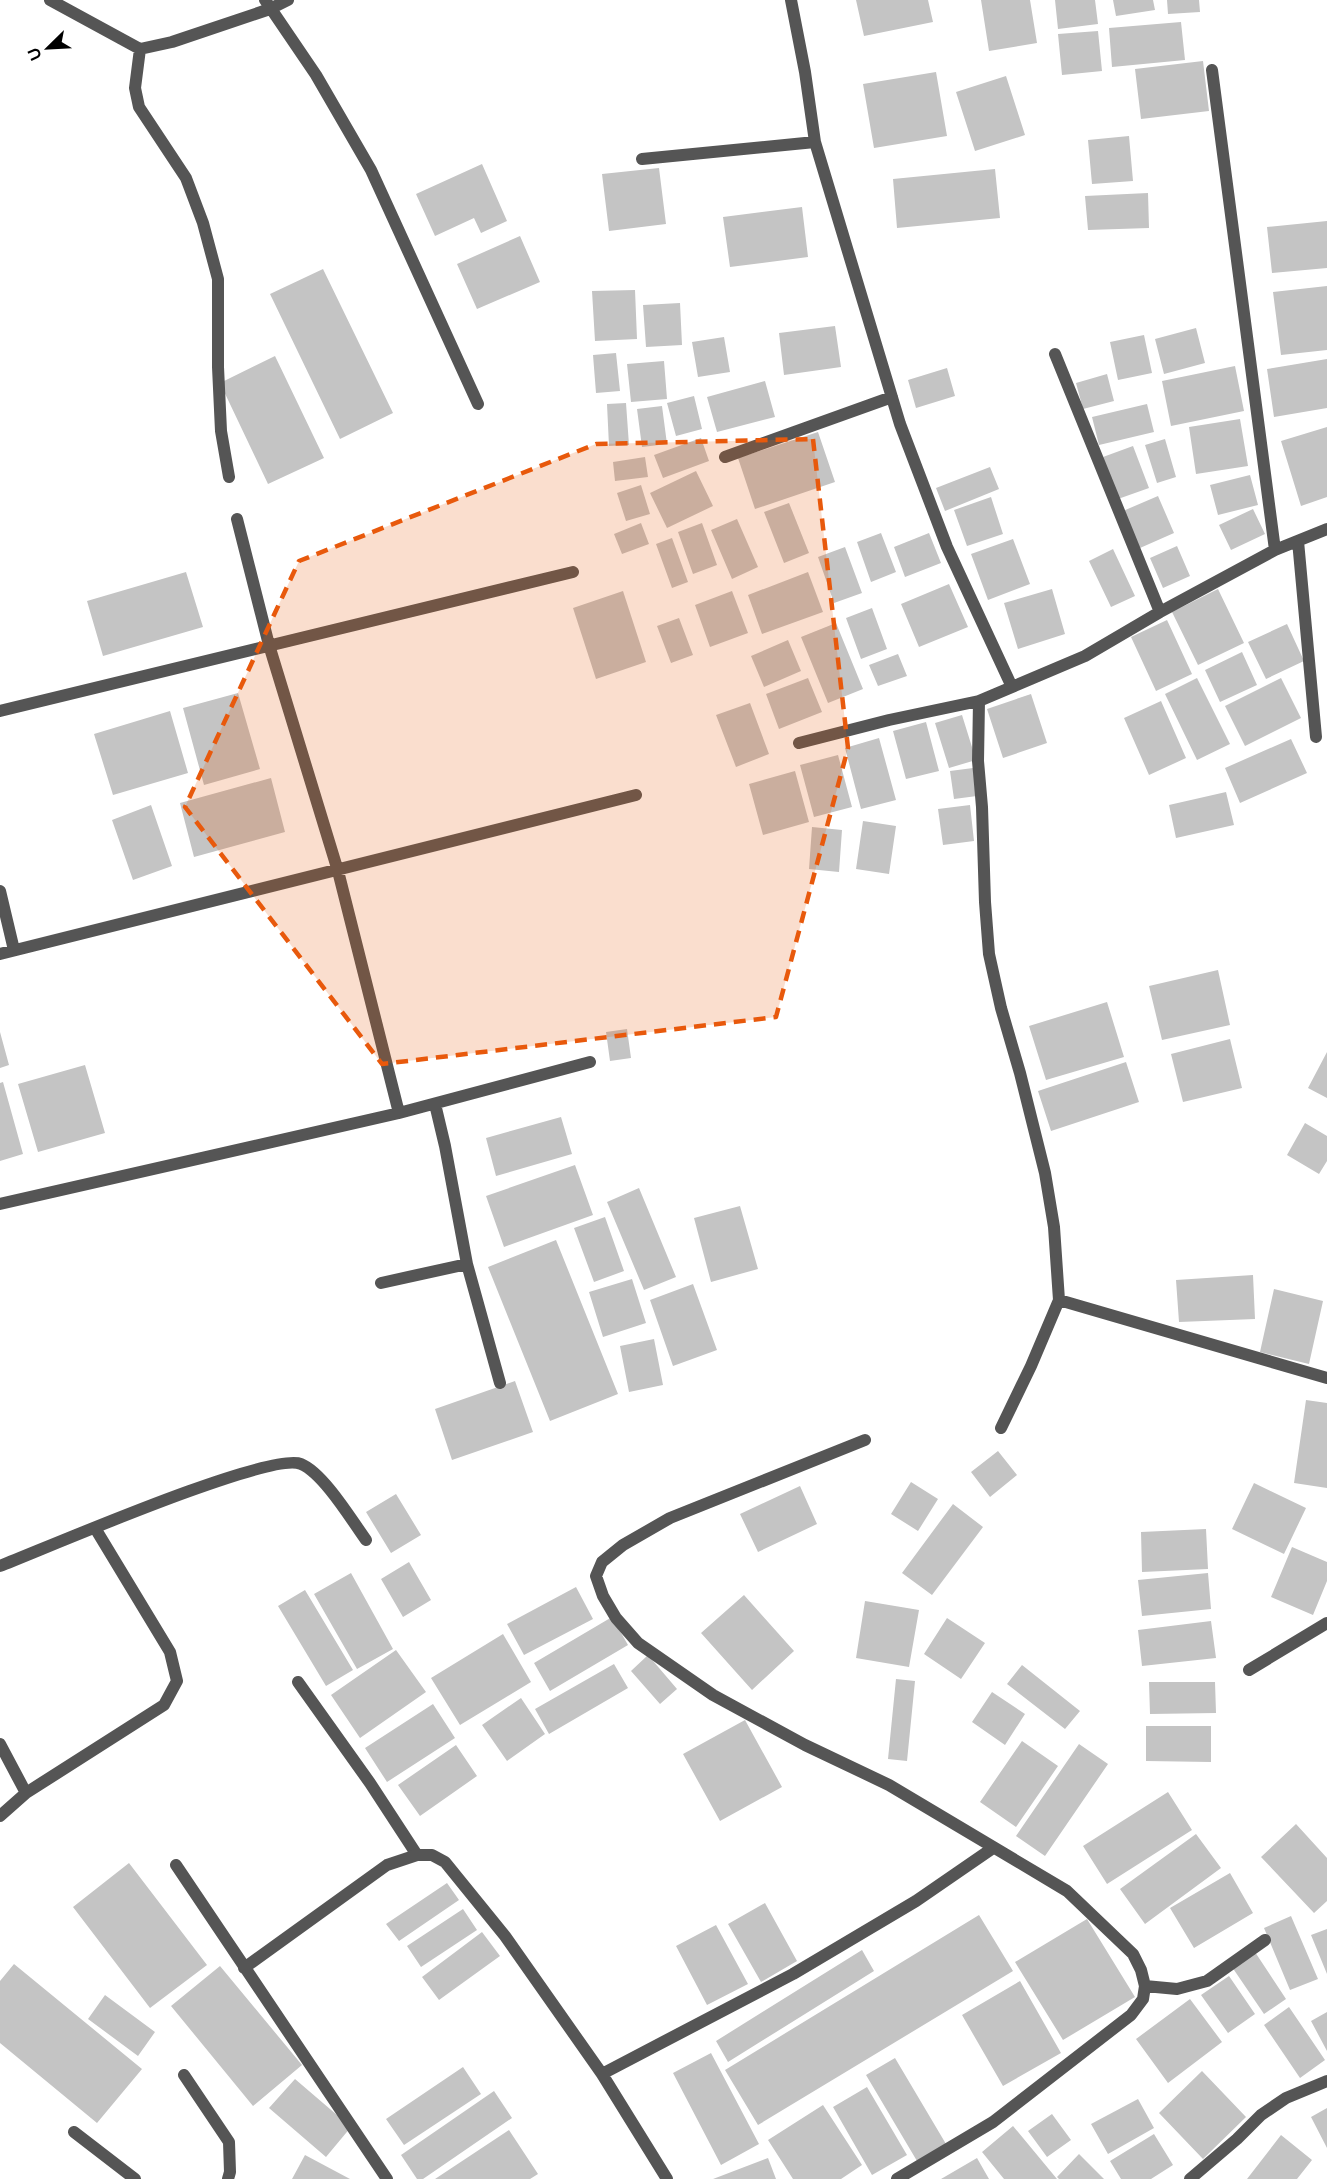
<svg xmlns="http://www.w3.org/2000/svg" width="1327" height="2179" font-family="Raleway,sans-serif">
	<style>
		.building { fill: #c4c4c4 }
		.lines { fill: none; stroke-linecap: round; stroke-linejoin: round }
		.lane { stroke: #555; stroke-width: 12 }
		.street { stroke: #555; stroke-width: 12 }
		.marked { fill: #e8590c; fill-opacity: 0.2; stroke: #e8590c; stroke-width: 4.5; stroke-dasharray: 12 8; stroke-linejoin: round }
	</style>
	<rect width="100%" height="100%" fill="#fff"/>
	<path class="building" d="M 856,0 L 928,0 L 933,22 L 864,36 Z
		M 981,0 L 1030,0 L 1037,43 L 989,51 Z
		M 1055,0 L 1095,0 L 1098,24 L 1058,29 Z
		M 1113,0 L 1153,0 L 1155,10 L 1116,16 Z
		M 1167,0 L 1199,0 L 1200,12 L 1168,14 Z
		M 1181,22 L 1185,60 L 1112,67 L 1109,28 Z
		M 1098,31 L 1102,71 L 1062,75 L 1058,34 Z
		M 1203,61 L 1209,111 L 1141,119 L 1135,69 Z
		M 936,72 L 947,136 L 874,148 L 863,84 Z
		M 1006,76 L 1025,135 L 975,151 L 956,92 Z
		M 1129,136 L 1133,181 L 1092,184 L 1088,140 Z
		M 482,164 L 507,221 L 481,233 L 474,218 L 435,236 L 416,194 Z
		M 659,168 L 666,224 L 609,231 L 602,174 Z
		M 995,169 L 1000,218 L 897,228 L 893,179 Z
		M 1148,193 L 1149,228 L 1088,230 L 1085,196 Z
		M 802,207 L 808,257 L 730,267 L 723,217 Z
		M 1327,221 L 1327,268 L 1272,273 L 1267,227 Z
		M 520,236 L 540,282 L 477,309 L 457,264 Z
		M 323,269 L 393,413 L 340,439 L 270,294 Z
		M 1327,286 L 1327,350 L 1281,355 L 1273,292 Z
		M 635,290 L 637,339 L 595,341 L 592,291 Z
		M 680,303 L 682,345 L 646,347 L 643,305 Z
		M 835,326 L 841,367 L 784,375 L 779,333 Z
		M 1196,328 L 1205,363 L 1164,374 L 1155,339 Z
		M 1144,335 L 1152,373 L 1118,380 L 1110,342 Z
		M 724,337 L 730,372 L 698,377 L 692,342 Z
		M 616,353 L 620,391 L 596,393 L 593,355 Z
		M 275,356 L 324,458 L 268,484 L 220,383 Z
		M 1327,359 L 1327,408 L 1274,417 L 1267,369 Z
		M 664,361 L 667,399 L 631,402 L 627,364 Z
		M 1235,366 L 1244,411 L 1171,426 L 1162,381 Z
		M 947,368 L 955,396 L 916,408 L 908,380 Z
		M 1107,374 L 1114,401 L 1083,409 L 1076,383 Z
		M 765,381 L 775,417 L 717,432 L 707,397 Z
		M 694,396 L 702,429 L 676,436 L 667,403 Z
		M 626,403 L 629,445 L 609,446 L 607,404 Z
		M 1147,404 L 1154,432 L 1099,445 L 1092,417 Z
		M 662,406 L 667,444 L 642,447 L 637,409 Z
		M 1240,419 L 1248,466 L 1196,474 L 1189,427 Z
		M 1327,427 L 1327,497 L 1301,506 L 1281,441 Z
		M 818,432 L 835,482 L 755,509 L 738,458 Z
		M 701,438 L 709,461 L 663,478 L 654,455 Z
		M 1165,439 L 1176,477 L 1157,483 L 1145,445 Z
		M 1133,446 L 1149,488 L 1118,499 L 1103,457 Z
		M 645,457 L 648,477 L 615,481 L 613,462 Z
		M 990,467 L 999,489 L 945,511 L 936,488 Z
		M 696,471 L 713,506 L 667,528 L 650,493 Z
		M 1250,475 L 1258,505 L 1218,515 L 1210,485 Z
		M 641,485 L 650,514 L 626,521 L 617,493 Z
		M 1158,496 L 1174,533 L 1140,548 L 1123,511 Z
		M 991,497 L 1003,534 L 967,546 L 954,510 Z
		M 789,503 L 809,553 L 784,563 L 764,512 Z
		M 1253,509 L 1265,534 L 1231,550 L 1219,525 Z
		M 737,519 L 758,567 L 732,579 L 711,530 Z
		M 641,523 L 649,544 L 622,554 L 614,534 Z
		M 702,523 L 717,565 L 693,574 L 678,532 Z
		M 881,533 L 896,572 L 871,582 L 857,542 Z
		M 929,533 L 941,563 L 905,577 L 894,547 Z
		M 672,538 L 688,582 L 672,588 L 656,544 Z
		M 1013,539 L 1030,584 L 988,600 L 971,554 Z
		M 1177,546 L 1190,576 L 1163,588 L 1150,558 Z
		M 845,547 L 862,593 L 834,603 L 818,557 Z
		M 1113,549 L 1135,596 L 1111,607 L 1089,561 Z
		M 186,572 L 203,627 L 103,656 L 87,601 Z
		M 808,572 L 823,612 L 762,634 L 748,595 Z
		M 949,584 L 968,627 L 919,647 L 901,604 Z
		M 1052,589 L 1065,634 L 1018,649 L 1004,603 Z
		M 1218,589 L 1244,643 L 1198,665 L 1172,612 Z
		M 623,591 L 646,662 L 596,679 L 573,608 Z
		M 732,591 L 748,633 L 710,647 L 695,605 Z
		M 872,608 L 887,649 L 861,659 L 846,618 Z
		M 679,618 L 693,655 L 671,663 L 657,626 Z
		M 1167,620 L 1192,674 L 1156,691 L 1131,637 Z
		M 836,623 L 863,689 L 828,703 L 801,637 Z
		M 1287,624 L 1304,661 L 1266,679 L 1248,642 Z
		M 788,640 L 801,671 L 764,687 L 751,656 Z
		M 1242,652 L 1257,685 L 1220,702 L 1205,670 Z
		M 898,654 L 907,676 L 878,686 L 869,665 Z
		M 808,678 L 822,712 L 779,729 L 766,694 Z
		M 1197,678 L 1230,744 L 1197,760 L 1165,694 Z
		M 1281,678 L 1301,718 L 1245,746 L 1225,706 Z
		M 238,693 L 260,769 L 204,785 L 183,708 Z
		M 1031,694 L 1047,743 L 1003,758 L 987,709 Z
		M 1161,701 L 1186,758 L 1149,775 L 1124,718 Z
		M 750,703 L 769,754 L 736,767 L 716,715 Z
		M 170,711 L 188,773 L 113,795 L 94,734 Z
		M 962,715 L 976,760 L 949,768 L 935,723 Z
		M 926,722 L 939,771 L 906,779 L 893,731 Z
		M 879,738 L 896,800 L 861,809 L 845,748 Z
		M 1291,739 L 1307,773 L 1240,803 L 1225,768 Z
		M 838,755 L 852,807 L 814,817 L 800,765 Z
		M 973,768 L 977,796 L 954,799 L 950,771 Z
		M 795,771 L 809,822 L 763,835 L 749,784 Z
		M 271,778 L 285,832 L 194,857 L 180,803 Z
		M 1226,792 L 1234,825 L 1176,838 L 1169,805 Z
		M 151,805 L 172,866 L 133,880 L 112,820 Z
		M 970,805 L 974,841 L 943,845 L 938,809 Z
		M 863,821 L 896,826 L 889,874 L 856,869 Z
		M 812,827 L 842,830 L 839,872 L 809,869 Z
		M 1218,970 L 1230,1025 L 1162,1040 L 1149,986 Z
		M 1107,1002 L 1124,1057 L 1046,1080 L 1029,1026 Z
		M 627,1029 L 631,1058 L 610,1061 L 606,1032 Z
		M 0,1032 L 9,1065 L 0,1068 Z
		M 1230,1039 L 1242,1088 L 1183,1102 L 1171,1054 Z
		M 1327,1052 L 1327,1098 L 1308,1088 Z
		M 1126,1062 L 1139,1102 L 1051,1131 L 1038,1091 Z
		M 85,1065 L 105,1133 L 38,1152 L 18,1084 Z
		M 3,1082 L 23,1154 L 0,1161 L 0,1083 Z
		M 561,1117 L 572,1154 L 496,1176 L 486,1138 Z
		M 1305,1123 L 1327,1136 L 1327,1161 L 1319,1174 L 1287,1155 Z
		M 575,1165 L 593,1215 L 504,1247 L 486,1196 Z
		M 639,1188 L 676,1277 L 644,1290 L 607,1202 Z
		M 740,1206 L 758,1269 L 711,1282 L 694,1218 Z
		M 605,1217 L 624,1271 L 594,1282 L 574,1228 Z
		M 556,1240 L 618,1394 L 550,1421 L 488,1267 Z
		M 1253,1275 L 1255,1319 L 1179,1322 L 1176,1280 Z
		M 632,1279 L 646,1323 L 603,1337 L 589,1292 Z
		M 693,1284 L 717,1350 L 673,1366 L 650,1300 Z
		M 1274,1289 L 1323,1301 L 1309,1364 L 1260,1352 Z
		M 654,1339 L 663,1385 L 629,1392 L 620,1346 Z
		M 515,1381 L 533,1432 L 452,1460 L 435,1409 Z
		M 1306,1400 L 1327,1403 L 1327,1488 L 1294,1483 Z
		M 998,1451 L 1017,1475 L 990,1497 L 971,1472 Z
		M 911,1482 L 938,1499 L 918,1531 L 891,1514 Z
		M 1254,1483 L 1306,1508 L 1284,1554 L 1232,1529 Z
		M 800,1486 L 817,1524 L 758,1552 L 740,1514 Z
		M 396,1494 L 421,1535 L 391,1553 L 366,1512 Z
		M 953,1504 L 983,1527 L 932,1595 L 902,1573 Z
		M 1206,1529 L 1208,1569 L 1142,1572 L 1141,1532 Z
		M 1292,1547 L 1327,1562 L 1327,1581 L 1313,1615 L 1271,1597 Z
		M 409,1562 L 431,1600 L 403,1617 L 381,1579 Z
		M 351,1573 L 393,1649 L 357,1669 L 314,1594 Z
		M 1208,1573 L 1211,1609 L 1142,1616 L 1138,1580 Z
		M 576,1587 L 593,1619 L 524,1655 L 507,1624 Z
		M 305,1590 L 353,1670 L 326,1686 L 278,1606 Z
		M 744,1595 L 794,1651 L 752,1690 L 701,1633 Z
		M 865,1601 L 919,1610 L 909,1667 L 856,1658 Z
		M 612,1617 L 628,1645 L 550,1691 L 534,1663 Z
		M 947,1618 L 985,1643 L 961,1679 L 924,1654 Z
		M 1211,1621 L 1216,1658 L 1142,1666 L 1138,1630 Z
		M 503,1634 L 531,1682 L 460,1725 L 431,1678 Z
		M 396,1650 L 426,1692 L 360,1738 L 331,1695 Z
		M 648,1655 L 677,1689 L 660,1704 L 631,1671 Z
		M 614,1664 L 628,1688 L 549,1734 L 535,1709 Z
		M 1022,1665 L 1080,1711 L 1065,1729 L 1007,1684 Z
		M 896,1679 L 915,1681 L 907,1761 L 888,1759 Z
		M 1149,1682 L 1215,1682 L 1216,1713 L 1150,1714 Z
		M 992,1692 L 1025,1714 L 1005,1745 L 972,1722 Z
		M 521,1698 L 545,1734 L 507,1761 L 482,1725 Z
		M 433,1704 L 455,1738 L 387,1782 L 365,1748 Z
		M 745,1720 L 782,1787 L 720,1821 L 683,1754 Z
		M 1146,1726 L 1211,1726 L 1211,1762 L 1146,1761 Z
		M 1022,1741 L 1058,1766 L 1016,1827 L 980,1802 Z
		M 1079,1744 L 1108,1764 L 1045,1856 L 1016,1836 Z
		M 456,1745 L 477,1776 L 420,1816 L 398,1785 Z
		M 1168,1792 L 1192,1830 L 1107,1884 L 1083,1846 Z
		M 1296,1824 L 1327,1858 L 1327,1901 L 1314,1913 L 1261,1857 Z
		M 1196,1834 L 1221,1868 L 1145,1924 L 1120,1889 Z
		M 129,1863 L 207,1965 L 150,2008 L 73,1907 Z
		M 1230,1873 L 1253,1913 L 1194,1948 L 1170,1908 Z
		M 447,1883 L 459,1900 L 399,1941 L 386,1924 Z
		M 765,1903 L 797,1961 L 761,1982 L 728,1924 Z
		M 463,1909 L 477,1930 L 421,1967 L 407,1946 Z
		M 979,1915 L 1013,1971 L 758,2125 L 725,2070 Z
		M 1291,1916 L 1318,1979 L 1290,1990 L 1264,1928 Z
		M 1087,1919 L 1135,1997 L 1063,2040 L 1015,1962 Z
		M 716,1925 L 748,1984 L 707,2005 L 676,1946 Z
		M 1327,1929 L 1327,1974 L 1311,1935 Z
		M 482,1932 L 500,1956 L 439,2000 L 422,1977 Z
		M 862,1950 L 874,1971 L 728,2062 L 716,2041 Z
		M 1255,1952 L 1286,1999 L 1264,2014 L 1232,1967 Z
		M 14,1964 L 142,2069 L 97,2123 L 0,2043 L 0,1981 Z
		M 220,1966 L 302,2065 L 253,2106 L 171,2006 Z
		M 1229,1976 L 1255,2014 L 1228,2033 L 1201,1995 Z
		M 1020,1981 L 1061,2053 L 1003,2086 L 962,2015 Z
		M 105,1995 L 155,2032 L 138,2056 L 88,2019 Z
		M 1190,1999 L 1222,2042 L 1168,2083 L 1136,2039 Z
		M 1289,2007 L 1325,2060 L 1300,2078 L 1264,2025 Z
		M 1327,2012 L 1327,2051 L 1311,2021 Z
		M 711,2053 L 759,2144 L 721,2165 L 673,2073 Z
		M 895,2058 L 946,2144 L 917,2161 L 866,2075 Z
		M 463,2067 L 481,2094 L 404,2145 L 386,2119 Z
		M 1202,2071 L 1246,2117 L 1203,2159 L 1159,2113 Z
		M 295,2079 L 351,2127 L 326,2157 L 269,2108 Z
		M 867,2087 L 907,2155 L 872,2175 L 833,2107 Z
		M 494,2091 L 512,2118 L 423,2179 L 417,2179 L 401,2155 Z
		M 1138,2099 L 1154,2128 L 1108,2154 L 1091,2124 Z
		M 823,2105 L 862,2165 L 841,2179 L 793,2179 L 768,2140 Z
		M 1327,2108 L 1327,2148 L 1311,2117 Z
		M 1052,2114 L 1071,2140 L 1047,2157 L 1028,2131 Z
		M 1013,2126 L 1057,2179 L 1004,2179 L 982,2152 Z
		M 509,2130 L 538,2174 L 530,2179 L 435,2179 Z
		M 1154,2134 L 1173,2165 L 1151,2179 L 1121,2179 L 1110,2161 Z
		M 1281,2135 L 1312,2160 L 1297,2179 L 1247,2179 Z
		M 1079,2154 L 1104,2179 L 1059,2179 L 1057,2177 Z
		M 305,2155 L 350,2179 L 292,2179 Z
		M 768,2158 L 776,2179 L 713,2179 Z
		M 977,2158 L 989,2179 L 941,2179 Z"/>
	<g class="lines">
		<path class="lane" d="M 0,1566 C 44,1549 269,1451 301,1464 C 323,1473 351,1519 366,1540
			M 298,1682 L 370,1783 L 417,1855
			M 0,1744 L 26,1793
			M 0,1816 L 26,1793 L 164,1705 L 177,1681 L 170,1652 L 95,1528"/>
		<path class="street" d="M 50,0 L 140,49 L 172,42 L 270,9 L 288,0
			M 265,0 L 316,75 L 371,170 L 478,404
			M 791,0 L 805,72 L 815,142 L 900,424 L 947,547 L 1012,687
			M 140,49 L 135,88 L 139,107 L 186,178 L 203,223 L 218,279 L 218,367 L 221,431 L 229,477
			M 1212,70 L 1275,550
			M 642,159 L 815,142
			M 1055,354 L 1160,612
			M 725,457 L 892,397
			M 1298,541 L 1316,737
			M 979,701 L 978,761 L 982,807 L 985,902 L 989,954 L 1001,1008 L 1020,1073 L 1045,1173 L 1054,1227 L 1059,1300 L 1031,1366 L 1001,1428
			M 0,711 L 573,572
			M 799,743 L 889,720 L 979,701 L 1085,656 L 1160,612 L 1275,550 L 1327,529
			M 0,891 L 14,950
			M 0,954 L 636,795
			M 435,1104 L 445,1146 L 467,1264 L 500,1383
			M 399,1113 L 590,1062
			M 0,1204 L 399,1113 L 338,871 L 269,645 L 237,519
			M 381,1283 L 467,1264
			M 1059,1300 L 1327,1378
			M 865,1440 L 670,1518 L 623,1545 L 602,1562 L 596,1576 L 603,1596 L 616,1618 L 638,1643 L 713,1695 L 805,1745 L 889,1785 L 1067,1891 L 1133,1954 L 1141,1970 L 1145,1986 L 1143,1999 L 1131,2015 L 993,2122 L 897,2179
			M 1249,1670 L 1327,1623
			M 176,1865 L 387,2179
			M 244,1968 L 387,1865 L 417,1855 L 432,1855 L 445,1862 L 505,1936 L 602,2074 L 667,2179
			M 1145,1986 L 1177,1989 L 1207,1981 L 1265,1940
			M 602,2074 L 793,1974 L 916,1901 L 993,1848
			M 184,2075 L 229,2142 L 230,2172 L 228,2179
			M 74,2132 L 135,2179
			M 1190,2179 L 1237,2139 L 1261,2115 L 1286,2098 L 1327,2081"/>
	</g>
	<path class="marked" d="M 813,439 L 848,748 L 776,1017 L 382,1064 L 185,807 L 299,561 L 596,444 Z"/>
	<g transform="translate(48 48) rotate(246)" stroke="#ffffff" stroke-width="4.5" paint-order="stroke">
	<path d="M0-4.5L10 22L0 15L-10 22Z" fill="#000000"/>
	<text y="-9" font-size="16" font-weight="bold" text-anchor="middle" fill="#000000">U</text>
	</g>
</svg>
